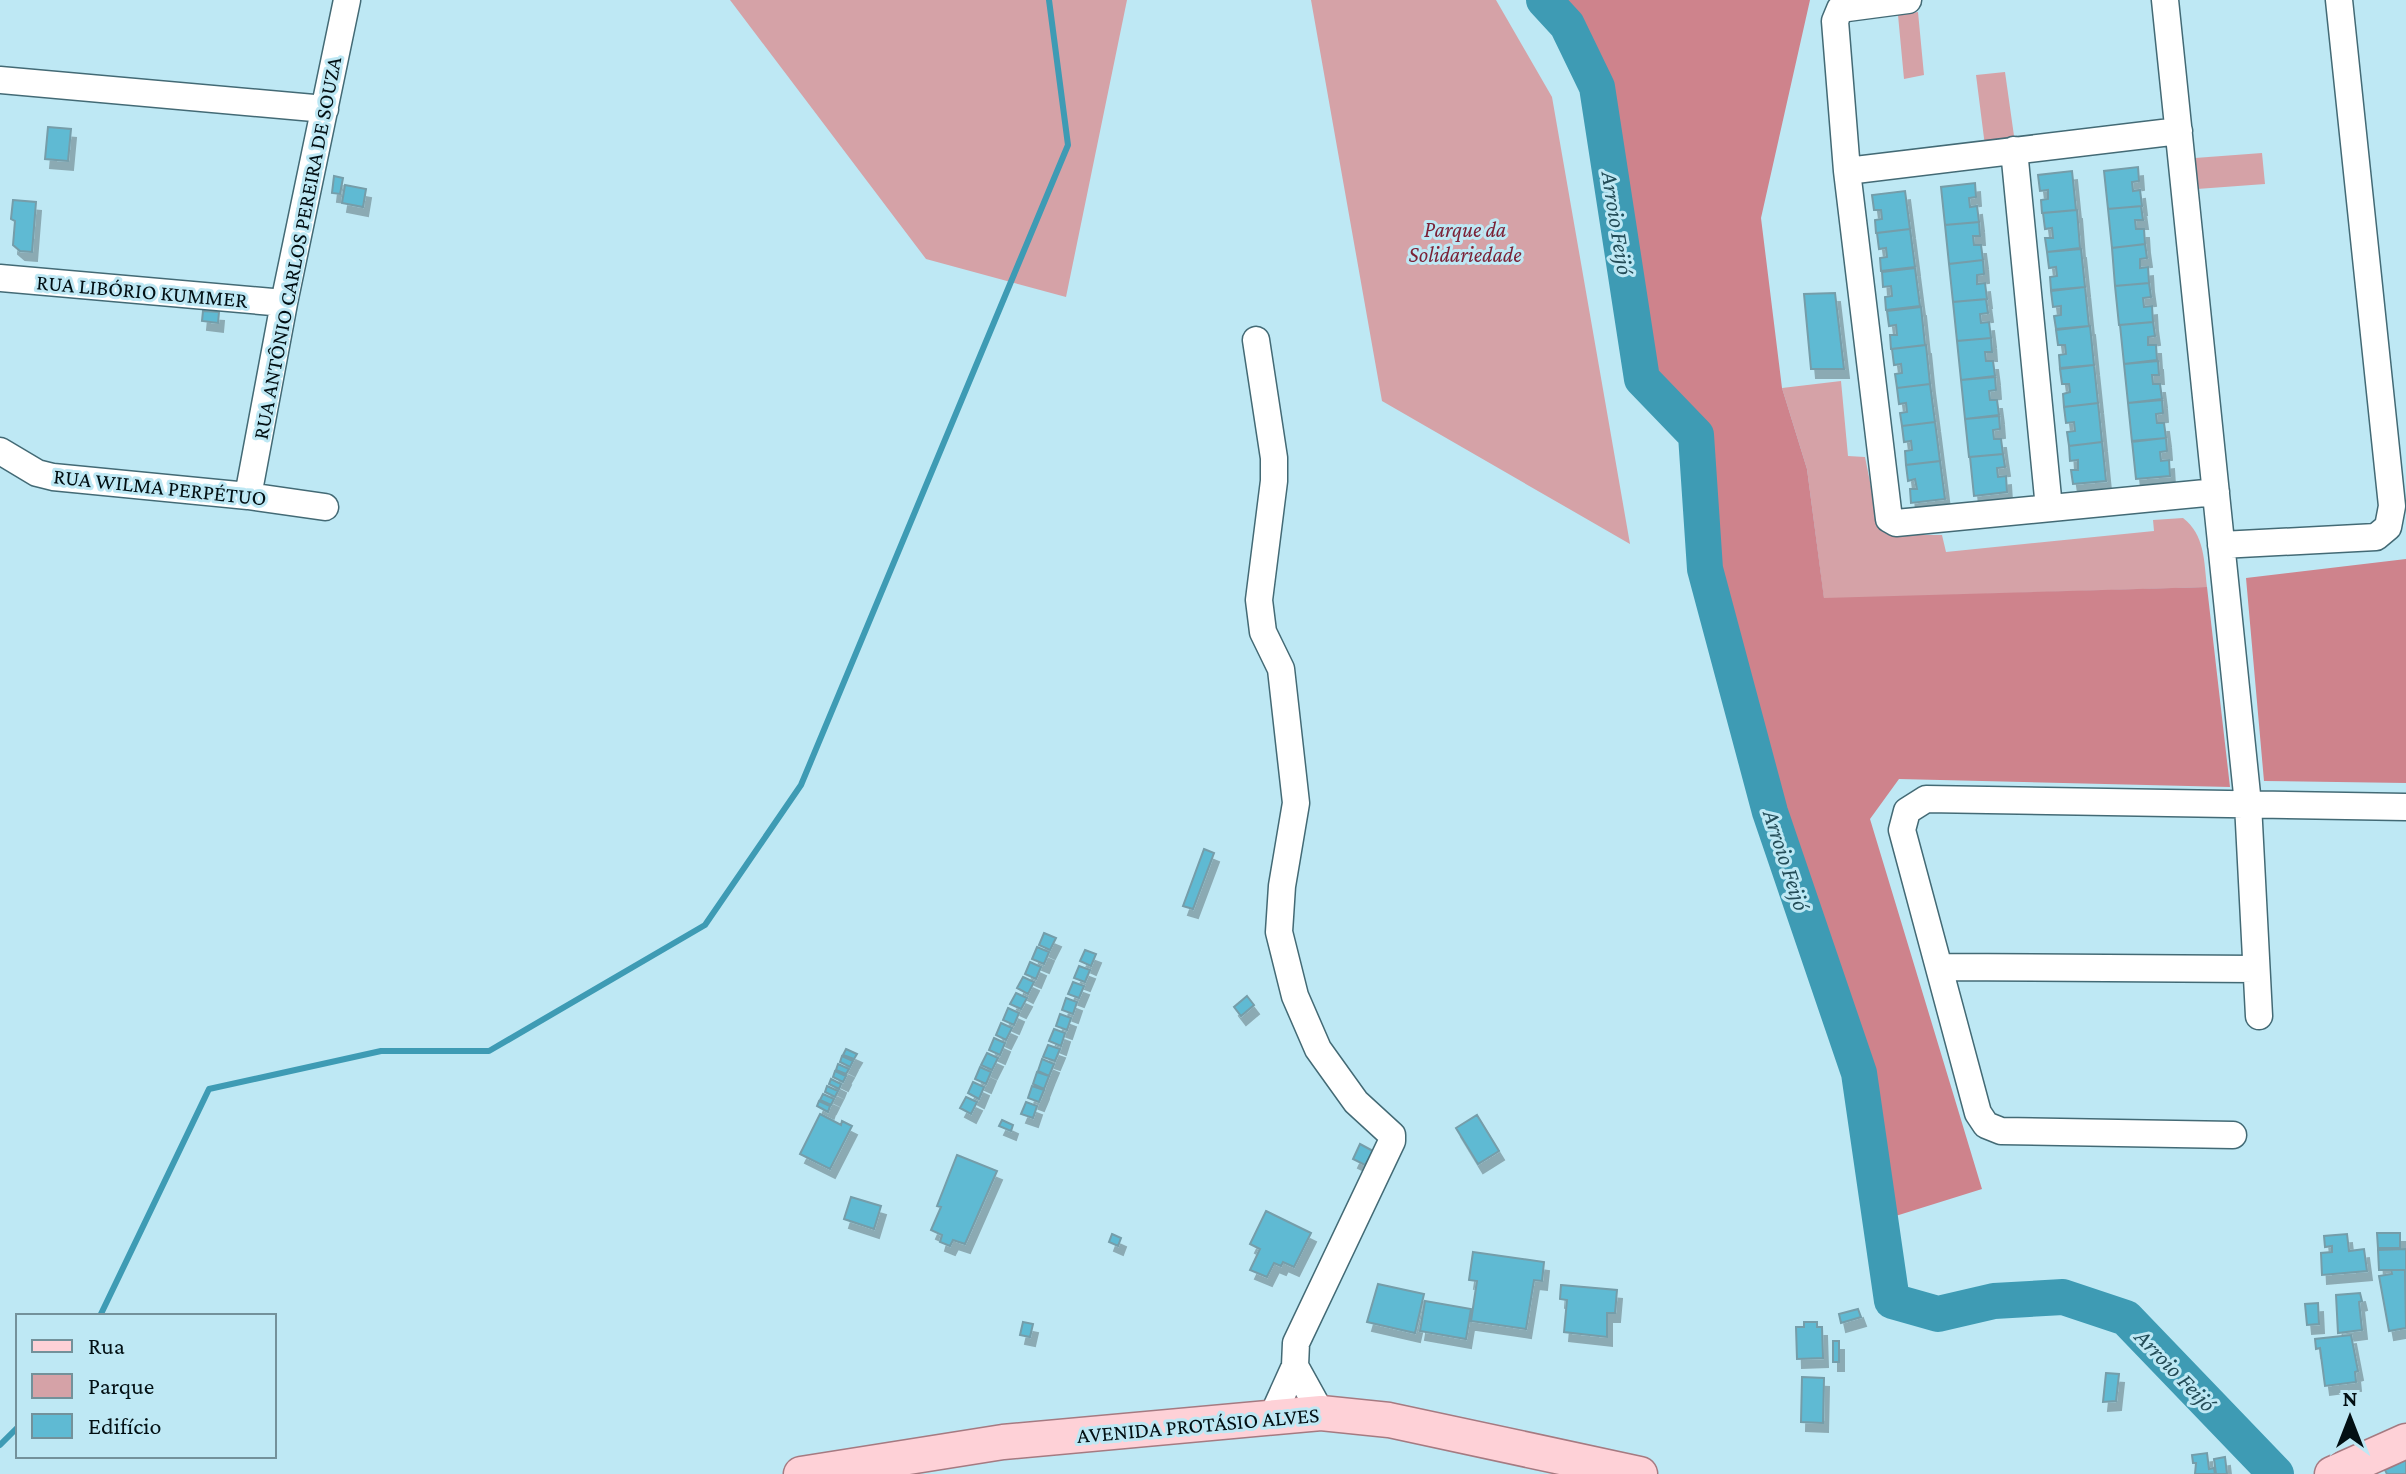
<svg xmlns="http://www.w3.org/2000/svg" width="2406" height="1474" font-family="'Crimson Pro',serif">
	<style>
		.green { fill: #d5a2a7 }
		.forest { fill: #ce838c }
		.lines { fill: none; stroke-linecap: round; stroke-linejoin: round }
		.stream { stroke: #3e9bb4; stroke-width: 6 }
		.river { stroke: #3e9bb4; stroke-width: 36 }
		.building { fill: #5fbad3; stroke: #759da9; stroke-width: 2; filter: url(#shadow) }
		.minor-casing { stroke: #436a75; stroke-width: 29 }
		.major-casing { stroke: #a57a81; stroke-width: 37 }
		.minor { stroke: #fff; stroke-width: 26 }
		.major { stroke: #fed1d7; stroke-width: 34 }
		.labels { text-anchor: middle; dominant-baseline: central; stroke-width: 6; stroke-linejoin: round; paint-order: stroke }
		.park-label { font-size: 22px; font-style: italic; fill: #7b2136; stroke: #bee8f4 }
		.street-label { font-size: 22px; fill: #020f13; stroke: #bee8f4 }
		.water-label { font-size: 24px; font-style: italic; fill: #234c57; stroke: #bee8f4 }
	</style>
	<defs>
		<filter id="shadow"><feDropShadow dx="5" dy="9" stdDeviation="0" flood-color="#0004"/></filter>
	</defs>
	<rect width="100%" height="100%" fill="#bee8f4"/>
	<path class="green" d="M 730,0 L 1127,0 L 1066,297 L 926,259 Z
		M 1311,0 L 1496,0 L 1552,97 L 1630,544 L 1382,401 Z
		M 1918,12 L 1924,75 L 1904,79 L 1898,15 Z
		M 2005,72 L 2015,143 L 1985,146 L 1976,75 Z
		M 2262,153 L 2265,184 L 2197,189 L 2195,158 Z
		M 1841,381 L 1848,456 L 1865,457 L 1879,527 L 1890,535 L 1942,535 L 1946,552 L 2154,531 L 2153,520 L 2183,518 C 2205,535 2204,561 2207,587 L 1824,599 L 1807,469 L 1782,388 Z"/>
	<path class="forest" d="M 1557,0 L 1810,0 L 1761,218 L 1782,388 L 1807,469 L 1824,598 L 2207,587 L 2230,787 L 1899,779 L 1870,819 L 1982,1189 L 1886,1219 L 1866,1073 L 1762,742 L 1716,572 L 1704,435 L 1652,376 L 1607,89 Z
		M 2406,559 L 2406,783 L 2264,781 L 2246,578 Z"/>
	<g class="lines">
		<path class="stream" d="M 100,1316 L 209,1089 L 381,1051 L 489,1051 L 705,925 L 801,785 L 1068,145 L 1049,0
			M 0,1445 L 18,1427"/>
		<path class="river" d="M 1544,0 L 1567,25 L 1597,87 L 1642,379 L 1696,435 L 1705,569 L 1770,812 L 1859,1073 L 1892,1301 L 1938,1314 L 1994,1301 L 2063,1297 L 2126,1318 L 2276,1474"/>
	</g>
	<path class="building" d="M 48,127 L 71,129 L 68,161 L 45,159 Z
		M 2138,167 L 2139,181 L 2132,182 L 2133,191 L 2140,190 L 2142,206 L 2108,209 L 2104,171 Z
		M 2072,171 L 2076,210 L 2042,213 L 2041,200 L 2048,199 L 2048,190 L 2040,191 L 2038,175 Z
		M 334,176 L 343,178 L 340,194 L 332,193 Z
		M 1975,183 L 1976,197 L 1969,198 L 1970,207 L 1977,206 L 1979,222 L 1945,225 L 1941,187 Z
		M 345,185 L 366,189 L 363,207 L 342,203 Z
		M 1905,191 L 1910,229 L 1876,233 L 1875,220 L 1882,219 L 1881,210 L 1874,210 L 1872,195 Z
		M 13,200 L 36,202 L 32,252 L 20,251 L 13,245 L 15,221 L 11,219 Z
		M 2141,206 L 2143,220 L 2135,220 L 2136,229 L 2144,229 L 2145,244 L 2112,248 L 2108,209 Z
		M 2077,210 L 2080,248 L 2047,252 L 2045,238 L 2053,238 L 2052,228 L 2045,229 L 2043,213 Z
		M 1979,222 L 1980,236 L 1973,236 L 1974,245 L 1981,245 L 1983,260 L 1949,264 L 1945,225 Z
		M 1910,229 L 1915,267 L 1881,271 L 1880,258 L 1887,257 L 1886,248 L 1879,249 L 1877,233 Z
		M 2145,244 L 2147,258 L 2140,259 L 2140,268 L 2148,267 L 2149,283 L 2115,286 L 2112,248 Z
		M 2081,249 L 2085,287 L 2051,290 L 2050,277 L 2057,276 L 2056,267 L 2049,268 L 2047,252 Z
		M 1983,260 L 1984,274 L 1977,275 L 1977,284 L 1985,283 L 1987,299 L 1953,302 L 1949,264 Z
		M 1915,268 L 1920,306 L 1886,310 L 1885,297 L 1892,296 L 1891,286 L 1883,287 L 1882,272 Z
		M 2149,283 L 2151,297 L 2143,298 L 2144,307 L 2152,306 L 2153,322 L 2119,325 L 2115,286 Z
		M 2085,287 L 2089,326 L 2056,329 L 2054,316 L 2061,315 L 2061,306 L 2053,307 L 2051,291 Z
		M 1835,293 L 1844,369 L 1811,369 L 1804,294 Z
		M 1986,299 L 1988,313 L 1980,314 L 1981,323 L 1989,322 L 1991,338 L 1957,341 L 1953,302 Z
		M 1921,307 L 1925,345 L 1891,349 L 1890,335 L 1897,335 L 1896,325 L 1889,326 L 1887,311 Z
		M 203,311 L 219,312 L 218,323 L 202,321 Z
		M 2153,322 L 2155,336 L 2148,337 L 2148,345 L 2156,345 L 2157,360 L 2124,364 L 2120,325 Z
		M 2090,326 L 2094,365 L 2060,368 L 2059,355 L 2066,354 L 2065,345 L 2058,345 L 2056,330 Z
		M 1991,338 L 1992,352 L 1985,352 L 1986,361 L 1993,361 L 1995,376 L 1961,380 L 1957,341 Z
		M 1926,345 L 1930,384 L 1897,388 L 1895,374 L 1902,373 L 1901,364 L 1894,365 L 1892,349 Z
		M 2158,361 L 2159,375 L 2152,375 L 2153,384 L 2160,384 L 2162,399 L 2128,403 L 2124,364 Z
		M 2094,365 L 2098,403 L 2064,407 L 2063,394 L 2070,392 L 2069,384 L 2062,384 L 2060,369 Z
		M 1995,377 L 1996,390 L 1989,391 L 1990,400 L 1997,400 L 1999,415 L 1965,419 L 1961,380 Z
		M 1930,384 L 1935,422 L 1902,426 L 1900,413 L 1907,412 L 1906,403 L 1899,404 L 1897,388 Z
		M 2162,400 L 2163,413 L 2156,414 L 2157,423 L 2164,423 L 2166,438 L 2132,442 L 2128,403 Z
		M 2098,403 L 2102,442 L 2069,446 L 2067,432 L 2075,431 L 2074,422 L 2066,423 L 2064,407 Z
		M 1999,416 L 2000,429 L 1993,430 L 1994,439 L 2001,439 L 2003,454 L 1969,457 L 1965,419 Z
		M 1935,422 L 1940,461 L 1906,465 L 1905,451 L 1912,450 L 1911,441 L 1904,442 L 1902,426 Z
		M 2166,438 L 2167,451 L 2160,452 L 2161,461 L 2169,460 L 2170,476 L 2136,479 L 2132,441 Z
		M 2102,442 L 2106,481 L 2073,484 L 2071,470 L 2078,470 L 2078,460 L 2070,461 L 2069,446 Z
		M 2003,454 L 2005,467 L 1997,468 L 1998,477 L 2006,476 L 2007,492 L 1974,496 L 1970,457 Z
		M 1940,461 L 1945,499 L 1911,503 L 1910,489 L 1917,489 L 1915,479 L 1908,481 L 1906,465 Z
		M 1204,849 L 1214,853 L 1193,909 L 1183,906 Z
		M 1044,933 L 1056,938 L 1050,950 L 1039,945 Z
		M 1037,947 L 1049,952 L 1044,964 L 1032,959 Z
		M 1085,950 L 1096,954 L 1091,966 L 1080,961 Z
		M 1030,962 L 1041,967 L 1036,979 L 1025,974 Z
		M 1079,966 L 1090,970 L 1085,982 L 1074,978 Z
		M 1023,977 L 1034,982 L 1028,994 L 1017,988 Z
		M 1073,982 L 1084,986 L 1079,998 L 1068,994 Z
		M 1016,993 L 1027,998 L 1021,1009 L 1010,1004 Z
		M 1247,996 L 1254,1005 L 1241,1016 L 1234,1007 Z
		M 1066,998 L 1077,1002 L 1073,1014 L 1062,1010 Z
		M 1008,1008 L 1019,1013 L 1014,1025 L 1003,1020 Z
		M 1060,1014 L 1071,1018 L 1067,1030 L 1056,1026 Z
		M 1001,1023 L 1012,1028 L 1006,1040 L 996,1035 Z
		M 1054,1029 L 1065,1033 L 1061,1046 L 1049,1041 Z
		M 994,1038 L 1005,1043 L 1000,1055 L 989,1050 Z
		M 1048,1045 L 1060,1049 L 1055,1061 L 1043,1057 Z
		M 846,1049 L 857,1054 L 854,1059 L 843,1055 Z
		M 987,1053 L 998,1058 L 992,1070 L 981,1065 Z
		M 842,1056 L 853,1061 L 850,1067 L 840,1062 Z
		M 1042,1059 L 1054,1064 L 1049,1076 L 1038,1071 Z
		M 838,1064 L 849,1069 L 846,1074 L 836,1070 Z
		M 980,1067 L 991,1072 L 986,1084 L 975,1079 Z
		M 835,1071 L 846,1076 L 843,1082 L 833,1077 Z
		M 1037,1072 L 1049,1076 L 1044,1089 L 1033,1084 Z
		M 831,1079 L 841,1084 L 839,1089 L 829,1084 Z
		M 973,1082 L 984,1087 L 979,1099 L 968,1093 Z
		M 827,1086 L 838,1091 L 835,1097 L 825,1092 Z
		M 1032,1086 L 1044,1090 L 1039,1102 L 1028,1098 Z
		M 823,1094 L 834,1099 L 831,1105 L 820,1100 Z
		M 966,1097 L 977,1102 L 971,1114 L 960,1108 Z
		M 819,1101 L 830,1106 L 828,1112 L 817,1106 Z
		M 1026,1102 L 1037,1106 L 1033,1118 L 1021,1114 Z
		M 820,1114 L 841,1125 L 842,1121 L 852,1126 L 830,1169 L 800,1154 Z
		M 1477,1115 L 1499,1151 L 1478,1164 L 1456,1128 Z
		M 1002,1120 L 1013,1125 L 1011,1131 L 999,1126 Z
		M 1360,1144 L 1373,1151 L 1365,1165 L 1353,1159 Z
		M 957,1155 L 997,1171 L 965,1244 L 953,1240 L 950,1246 L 940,1242 L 942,1235 L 931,1230 L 941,1207 L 937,1206 Z
		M 851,1197 L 881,1206 L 874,1229 L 844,1219 Z
		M 1266,1211 L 1311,1233 L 1294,1267 L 1283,1262 L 1281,1266 L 1274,1263 L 1267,1277 L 1250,1270 L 1260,1249 L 1250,1244 Z
		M 2377,1233 L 2400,1233 L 2400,1248 L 2378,1248 Z
		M 1112,1234 L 1121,1238 L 1118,1246 L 1109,1242 Z
		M 2347,1234 L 2349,1251 L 2364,1249 L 2367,1271 L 2322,1275 L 2321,1253 L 2332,1252 L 2332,1246 L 2325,1247 L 2324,1236 Z
		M 2406,1249 L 2406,1270 L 2379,1270 L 2378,1250 Z
		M 1473,1252 L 1544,1262 L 1542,1281 L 1534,1280 L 1526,1329 L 1471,1321 L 1477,1281 L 1469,1280 Z
		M 2391,1270 L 2405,1270 L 2406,1328 L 2389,1331 L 2379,1276 L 2392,1274 Z
		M 1378,1284 L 1424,1294 L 1415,1333 L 1367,1322 Z
		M 1561,1285 L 1617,1290 L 1615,1313 L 1607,1313 L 1607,1337 L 1564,1332 L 1567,1300 L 1560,1299 Z
		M 2360,1293 L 2362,1301 L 2359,1302 L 2362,1330 L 2338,1333 L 2336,1295 Z
		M 1425,1301 L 1471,1309 L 1466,1339 L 1420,1331 Z
		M 2318,1303 L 2319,1324 L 2307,1325 L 2305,1304 Z
		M 1858,1309 L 1861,1317 L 1841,1323 L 1839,1314 Z
		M 1023,1322 L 1033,1324 L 1030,1337 L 1020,1335 Z
		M 1804,1322 L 1817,1322 L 1817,1327 L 1822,1327 L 1823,1358 L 1797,1359 L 1796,1327 L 1804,1327 Z
		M 2351,1335 L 2358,1371 L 2355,1372 L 2356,1382 L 2325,1386 L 2320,1348 L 2316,1349 L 2315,1339 Z
		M 1833,1341 L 1839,1341 L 1839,1362 L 1833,1362 Z
		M 2106,1373 L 2119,1374 L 2116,1401 L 2103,1402 Z
		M 1802,1377 L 1824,1378 L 1823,1423 L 1801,1422 Z
		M 2207,1453 L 2209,1469 L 2214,1468 L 2215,1474 L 2195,1474 L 2196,1463 L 2193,1463 L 2192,1455 Z
		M 2225,1457 L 2227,1474 L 2216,1474 L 2214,1459 Z
		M 2406,1460 L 2406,1474 L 2387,1474 L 2385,1470 Z"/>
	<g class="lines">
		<defs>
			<path id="minor" d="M 1908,0 L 1840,9 L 1835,21 L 1847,171 L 1889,519 L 1896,523 L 2216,492
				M 2165,0 L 2248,804 L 2259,1016
				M 0,80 L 325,109
				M 2014,150 L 2049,508
				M 1847,171 L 2179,131
				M 0,278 L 284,303
				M 1256,340 L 1274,458 L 1274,481 L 1259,600 L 1263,632 L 1281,669 L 1296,803 L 1282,886 L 1279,932 L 1295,996 L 1318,1049 L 1356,1102 L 1392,1135 L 1392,1141 L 1296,1343 L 1295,1366 L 1272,1417
				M 0,451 L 37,473 L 53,477 L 248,496 L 325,507
				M 248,496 L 284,303 L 347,0
				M 2221,545 L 2376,537 L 2388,527 L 2392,506 L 2339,0
				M 1940,967 L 2255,969
				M 2233,1135 L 2001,1131 L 1986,1125 L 1978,1113 L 1902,830 L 1907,811 L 1926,799 L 2406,807
				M 1295,1366 L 1321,1413"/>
			<path id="major" d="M 801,1474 L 1003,1442 L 1321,1413 L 1389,1420 L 1640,1474
				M 2332,1474 L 2406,1441"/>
		</defs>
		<use href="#minor" class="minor-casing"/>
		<use href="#major" class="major-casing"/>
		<use href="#minor" class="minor"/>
		<use href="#major" class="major"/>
	</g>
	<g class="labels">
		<g class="park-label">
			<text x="1465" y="229">Parque da<tspan x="1465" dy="25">Solidariedade</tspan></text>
		</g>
		<g class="street-label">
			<text transform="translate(297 248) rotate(-79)">RUA ANTÔNIO CARLOS PEREIRA DE SOUZA</text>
			<text transform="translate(142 291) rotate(5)">RUA LIBÓRIO KUMMER</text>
			<text transform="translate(160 487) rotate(6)">RUA WILMA PERPÉTUO</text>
			<text transform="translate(1198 1425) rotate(-5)">AVENIDA PROTÁSIO ALVES</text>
		</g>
		<g class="water-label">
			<text transform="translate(1618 223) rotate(81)">Arroio Feijó</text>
			<text transform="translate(1787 860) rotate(72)">Arroio Feijó</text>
			<text transform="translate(2176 1370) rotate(46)">Arroio Feijó</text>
		</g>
	</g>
	<rect x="16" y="1314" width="260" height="144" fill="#bee8f4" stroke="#73919a" stroke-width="2"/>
	<rect x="32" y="1340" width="40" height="12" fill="#fed1d7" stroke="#73919a" stroke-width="2"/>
	<text x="88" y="1354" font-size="24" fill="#020f13">Rua</text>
	<rect x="32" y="1374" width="40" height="24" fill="#d5a2a7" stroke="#73919a" stroke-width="2"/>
	<text x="88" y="1394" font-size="24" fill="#020f13">Parque</text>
	<rect x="32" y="1414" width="40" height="24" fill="#5fbad3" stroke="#73919a" stroke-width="2"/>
	<text x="88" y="1434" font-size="24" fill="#020f13">Edifício</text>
	<g transform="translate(2350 1418)" stroke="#bee8f4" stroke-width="6" paint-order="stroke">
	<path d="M0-6L14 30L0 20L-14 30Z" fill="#020f13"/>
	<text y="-12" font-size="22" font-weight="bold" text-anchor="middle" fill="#020f13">N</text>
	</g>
</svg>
